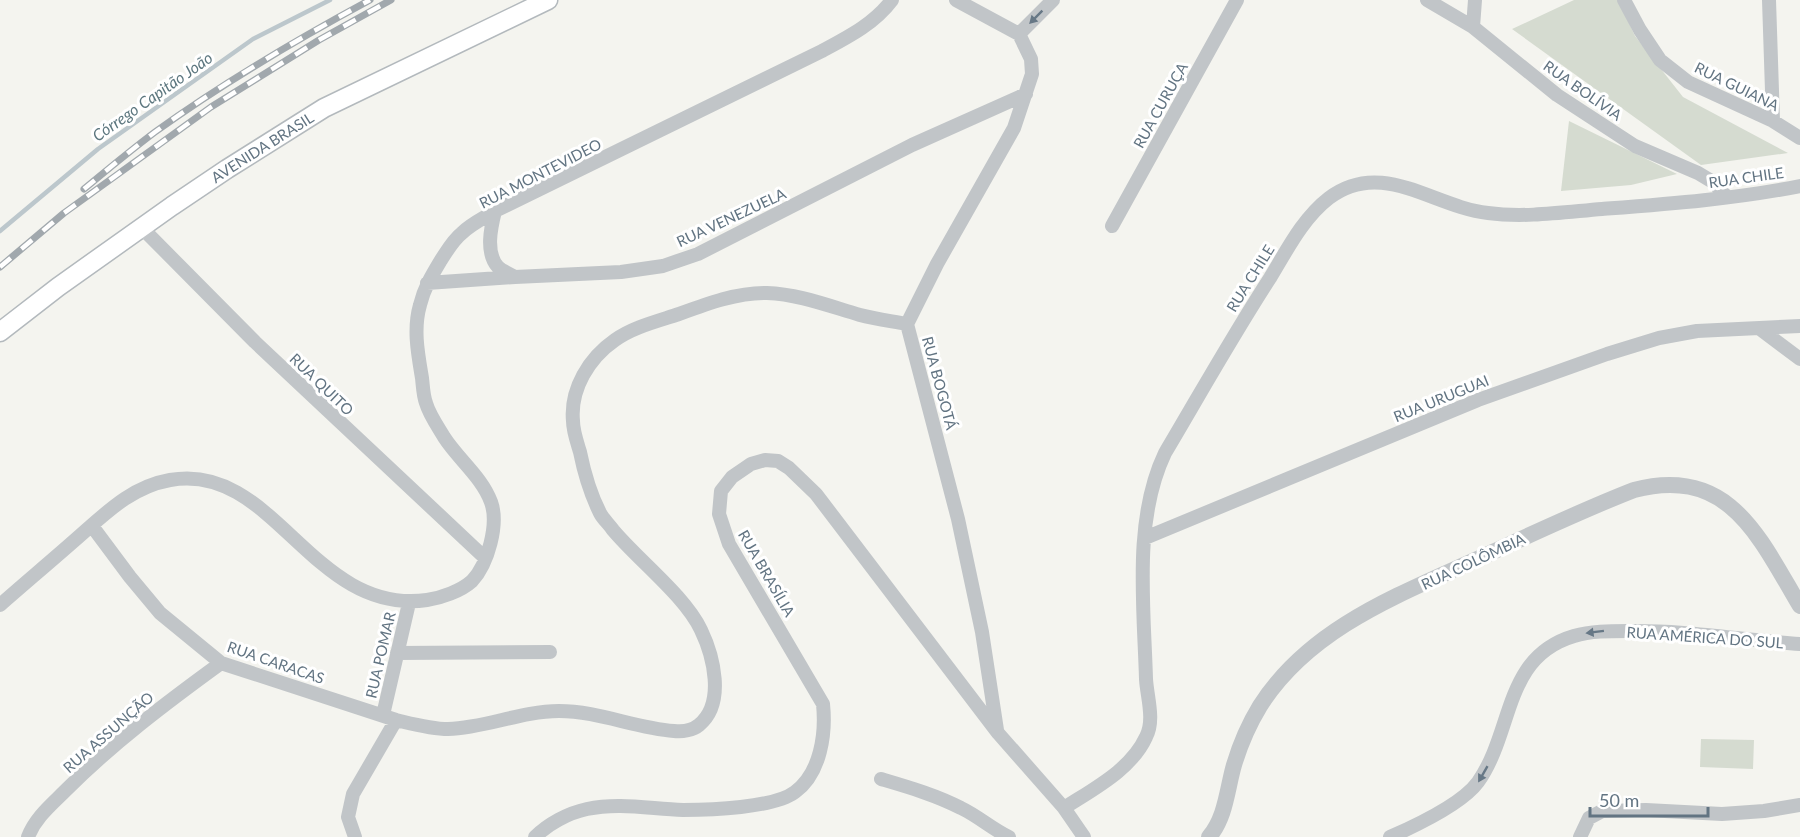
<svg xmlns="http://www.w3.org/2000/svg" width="1800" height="837" font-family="Lato,sans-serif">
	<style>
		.green { fill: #d5dbd0 }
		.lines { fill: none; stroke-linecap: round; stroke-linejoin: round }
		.stream { stroke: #bcc7cc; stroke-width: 4.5 }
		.secondary-casing { stroke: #b3b9bd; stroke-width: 21 }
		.minor { stroke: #c1c5c8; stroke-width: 14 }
		.tertiary { stroke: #c1c5c8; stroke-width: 16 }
		.secondary { stroke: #fff; stroke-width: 18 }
		.rail-casing { stroke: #a1a8ad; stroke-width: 7 }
		.rail { stroke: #fff; stroke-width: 4.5; stroke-dasharray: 14; stroke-linecap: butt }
		.oneway { fill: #677886 }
		.labels { text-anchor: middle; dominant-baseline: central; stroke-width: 6; stroke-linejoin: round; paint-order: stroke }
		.street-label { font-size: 15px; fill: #627482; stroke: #fff }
		.water-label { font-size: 16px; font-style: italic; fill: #5d777f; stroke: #fff }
	</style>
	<rect width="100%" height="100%" fill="#f4f4ef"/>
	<path class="green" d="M 1574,0 L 1618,0 L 1635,36 L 1683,97 L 1788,153 L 1701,165 L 1512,29 Z
		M 1569,121 L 1677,174 L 1631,185 L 1561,191 Z
		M 1701,739 L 1754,740 L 1753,769 L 1700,767 Z"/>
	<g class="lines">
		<path class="stream" d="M 0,231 L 98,149 L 253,39 L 330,0"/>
		<defs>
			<g id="secondary">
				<path id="s1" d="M 0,332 L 58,287 L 172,206 L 227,169 L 324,108 L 548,0"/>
			</g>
		</defs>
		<use href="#secondary" class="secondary-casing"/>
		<path class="minor" d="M 956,0 L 1019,34 L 1031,59 L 1032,74 L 1014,128 L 937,264 L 907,324 L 958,519 L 982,632 L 997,730
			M 1427,0 L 1473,27 L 1557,95 L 1635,146 L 1698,173 L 1713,182 L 1726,196
			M 1624,0 L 1640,30 L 1660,60 L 1688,82 L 1773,121 L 1800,138
			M 1769,0 L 1773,121
			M 1473,27 L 1475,0
			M 1019,34 L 1053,0
			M 495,211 C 491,227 485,253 498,267 C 502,271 510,274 515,277
			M 1112,226 L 1237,0
			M 143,229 L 255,342 L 484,557
			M 427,283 L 515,277 L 621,272 L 663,266 L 698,254 L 912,145 L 1026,94
			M 1760,329 L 1800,359
			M 92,526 L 130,577 L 160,613 L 221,663 L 396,720 C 413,724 431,729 448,729 C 486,728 521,711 559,711 C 598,711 635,728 674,731 C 683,732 693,730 699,725 C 726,703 713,655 701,630 C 685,596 638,560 613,530 C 609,524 603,519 600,513 C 591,495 584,472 580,452 C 577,442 573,431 573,421 C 570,389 589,358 615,340 C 633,327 658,321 679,314 C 706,304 738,292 767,293 C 798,294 829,306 860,315 C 875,319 891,321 907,324
			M 1145,538 L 1478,400 L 1607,354 L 1659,338 L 1697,331 L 1800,326
			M 0,605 C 25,583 50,562 75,540 C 104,515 130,487 170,480 C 274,461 312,616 427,600 C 441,598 461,591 472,581 C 488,564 499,524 491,502 C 482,477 458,459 444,437 C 438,427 429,414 426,403 C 423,395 423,386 422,378 C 418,354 413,329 420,305 C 424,288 432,275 441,260 C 447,251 453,240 462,233 C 471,224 484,218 495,211 L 822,51 C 848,37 874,24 892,0
			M 397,653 L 550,652
			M 383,715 L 409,603
			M 881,779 C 908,787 936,795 961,808 C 978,816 992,829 1009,837
			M 1064,808 C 1093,789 1131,770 1146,737 C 1155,720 1147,697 1146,679 C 1144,606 1133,520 1165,453 C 1200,394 1233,335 1270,278 C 1287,250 1303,218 1329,198 C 1382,158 1433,207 1488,213 C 1525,218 1565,212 1602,209 C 1667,204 1735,199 1800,186
			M 28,837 C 35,818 51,805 65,791 C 113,743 166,703 221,663
			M 355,837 L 348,817 L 353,794 L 396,720
			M 535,837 C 548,824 568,813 587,809 C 619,802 651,809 683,810 C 709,810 774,808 795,792 C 821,773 826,733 823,704 L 729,544 L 719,514 L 721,491 L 732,477 L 751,464 L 765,460 L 778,461 L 789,468 L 816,494 L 998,733 L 1064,808 L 1084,837
			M 1390,837 C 1415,826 1462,804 1478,782 C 1514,731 1503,657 1574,636 C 1591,631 1609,631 1628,631 C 1686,630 1742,640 1800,644
			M 1580,837 L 1589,818 L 1602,811 L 1646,810 L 1722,814 L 1764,811 L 1800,805"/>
		<path class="tertiary" d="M 1209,837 C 1226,817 1227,789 1234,765 C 1240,745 1249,724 1260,706 C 1309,629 1396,596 1475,560 C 1528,536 1580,511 1634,490 C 1729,465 1759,537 1800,606"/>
		<use href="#secondary" class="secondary"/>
		<defs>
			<path id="rail" d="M 84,189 C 107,170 131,150 155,132 C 223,83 296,40 370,0
				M 0,267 L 64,213 L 211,107 L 319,40 L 391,0"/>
		</defs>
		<use href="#rail" class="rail-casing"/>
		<use href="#rail" class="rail"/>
	</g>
	<defs><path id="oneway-solid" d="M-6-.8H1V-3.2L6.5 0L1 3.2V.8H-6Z" transform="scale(1.5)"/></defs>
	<g class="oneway">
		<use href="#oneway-solid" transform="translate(1036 17) rotate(135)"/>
		<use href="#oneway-solid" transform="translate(1595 632) rotate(173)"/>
		<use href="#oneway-solid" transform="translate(1483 774) rotate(120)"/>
	</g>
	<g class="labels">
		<g class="street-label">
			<text transform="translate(1737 86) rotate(26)">RUA GUIANA</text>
			<text transform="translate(1583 90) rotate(35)">RUA BOLÍVIA</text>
			<text transform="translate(1160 105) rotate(-61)">RUA CURUÇA</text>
			<text stroke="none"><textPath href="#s1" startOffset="321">AVENIDA BRASIL</textPath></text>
			<text transform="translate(540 173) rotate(-27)">RUA MONTEVIDEO</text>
			<text transform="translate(1746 177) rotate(-8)">RUA CHILE</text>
			<text transform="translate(731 217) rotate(-25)">RUA VENEZUELA</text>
			<text transform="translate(1250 278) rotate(-58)">RUA CHILE</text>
			<text transform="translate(940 383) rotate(75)">RUA BOGOTÁ</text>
			<text transform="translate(322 384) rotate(44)">RUA QUITO</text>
			<text transform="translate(1441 398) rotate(-22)">RUA URUGUAI</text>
			<text transform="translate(1473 561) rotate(-25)">RUA COLÔMBIA</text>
			<text transform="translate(767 573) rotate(60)">RUA BRASÍLIA</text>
			<text transform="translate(1705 637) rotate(4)">RUA AMÉRICA DO SUL</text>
			<text transform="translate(380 655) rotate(-77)">RUA POMAR</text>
			<text transform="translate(276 662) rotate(19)">RUA CARACAS</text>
			<text transform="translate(108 732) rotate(-41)">RUA ASSUNÇÃO</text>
		</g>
		<g class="water-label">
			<text transform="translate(152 96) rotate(-35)">Córrego Capitão João</text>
		</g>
	</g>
	<path d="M1590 807v9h118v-9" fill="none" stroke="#627482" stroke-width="3"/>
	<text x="1599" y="807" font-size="18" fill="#627482" stroke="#ffffff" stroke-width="4.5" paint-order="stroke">50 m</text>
</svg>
